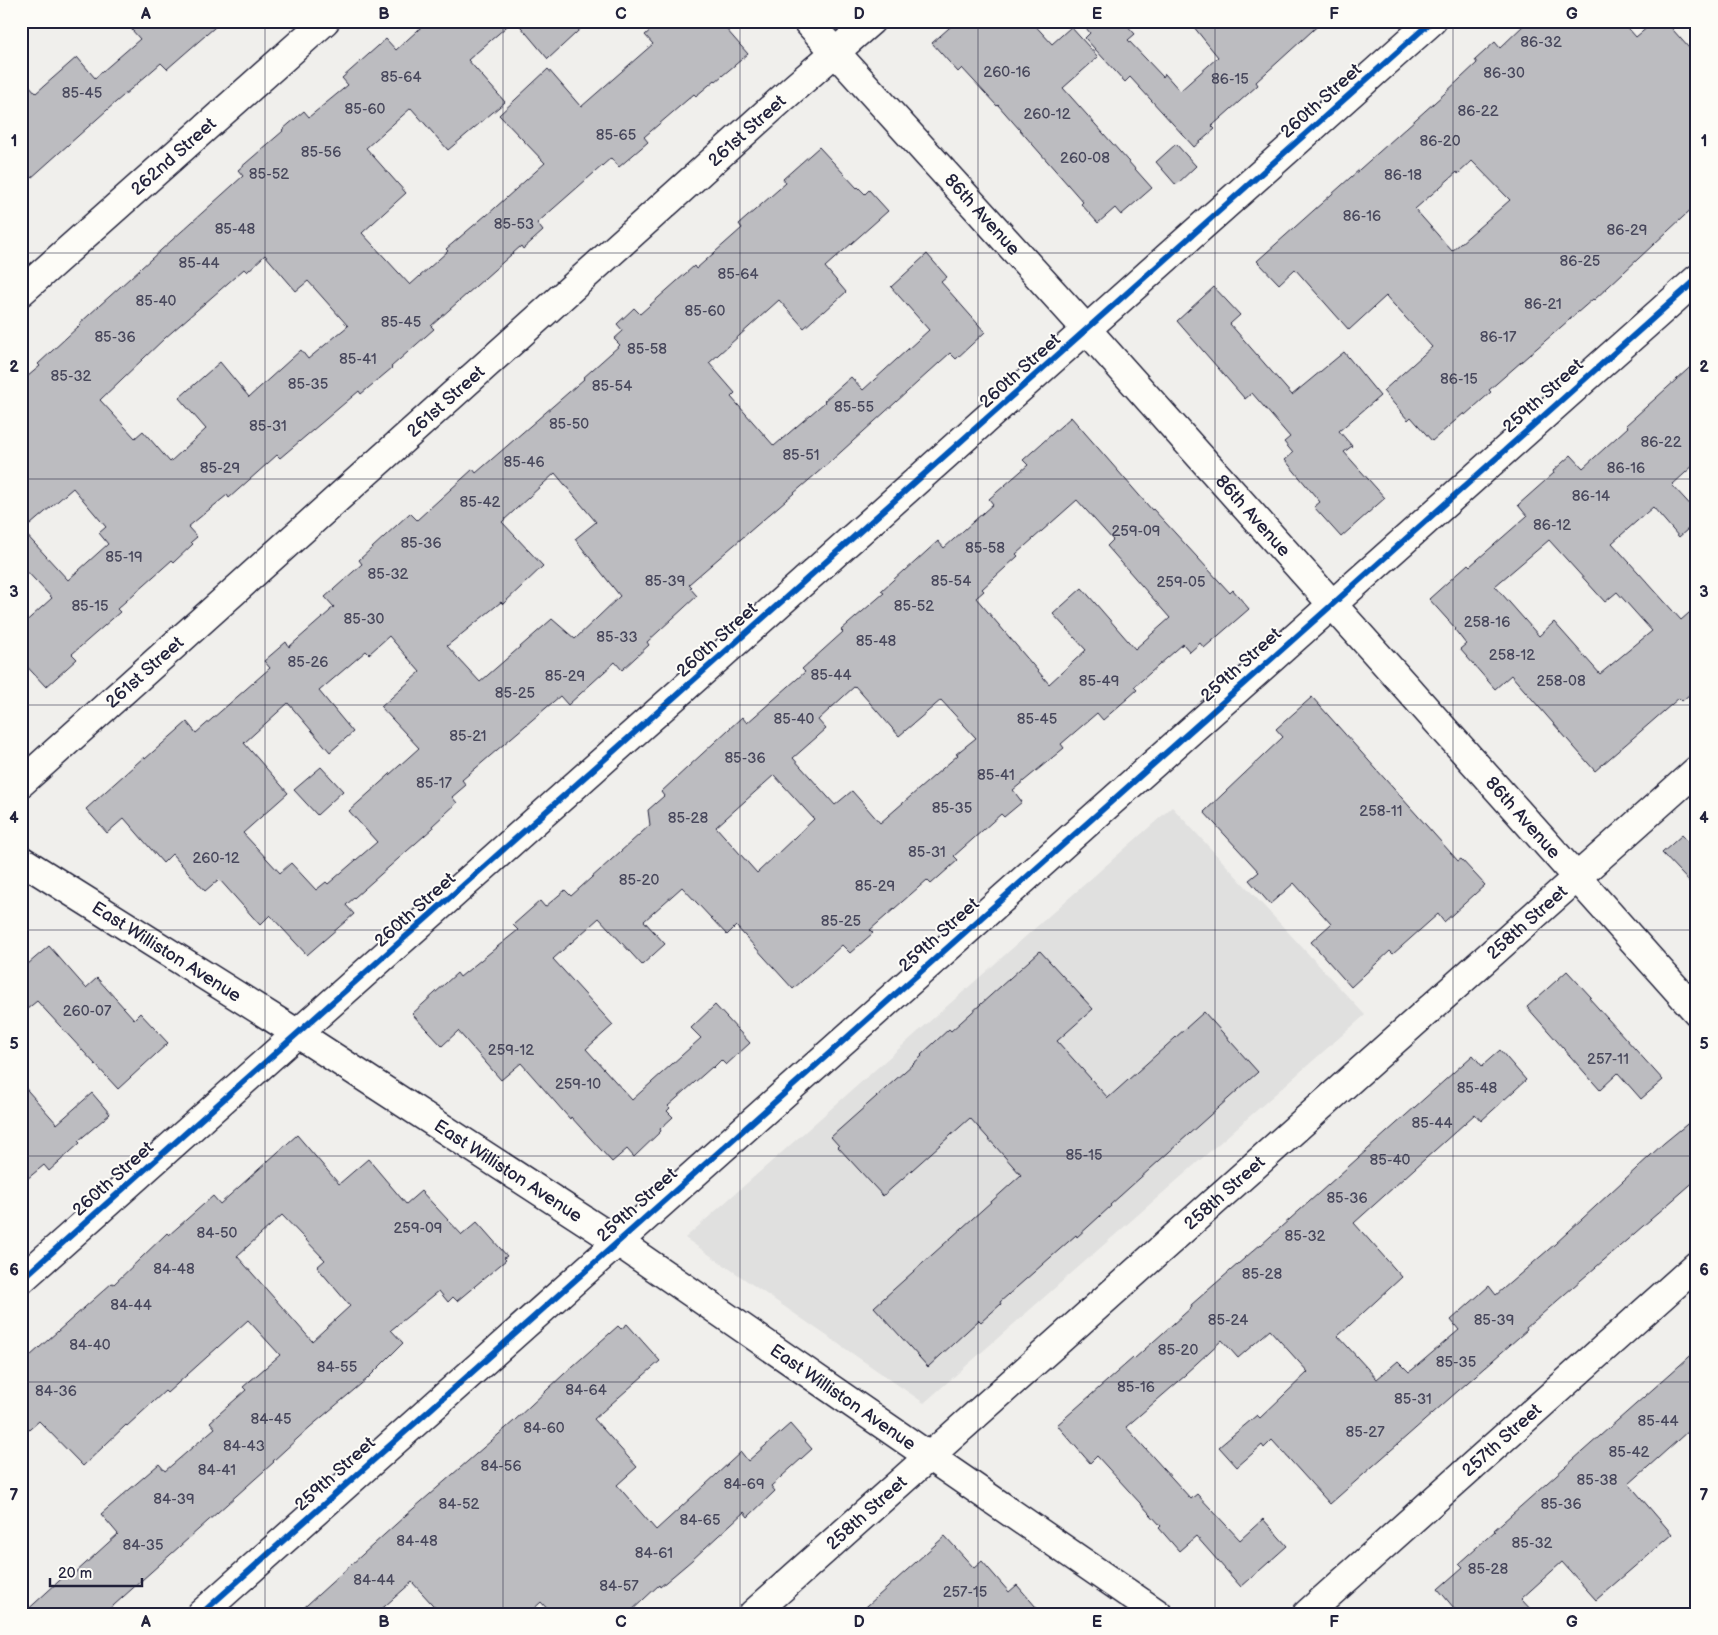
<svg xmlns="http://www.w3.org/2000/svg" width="1718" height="1635" font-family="'Balsamiq Sans',sans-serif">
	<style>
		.built { fill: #e0e0df }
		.building { fill: #bcbcc0; stroke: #22223b; fill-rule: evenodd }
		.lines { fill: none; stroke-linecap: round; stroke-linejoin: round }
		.minor-casing { stroke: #22223b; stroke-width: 31 }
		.minor { stroke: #fdfcf7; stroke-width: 28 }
		.cycleway-casing { stroke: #fdfcf7; stroke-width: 9 }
		.cycleway { stroke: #0057b8; stroke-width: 6 }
		.grid { fill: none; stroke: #22223b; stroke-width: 1; stroke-opacity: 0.55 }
		.labels { text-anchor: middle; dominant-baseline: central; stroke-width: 4; stroke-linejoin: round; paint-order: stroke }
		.number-label { font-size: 15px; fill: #48485c }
		.street-label { font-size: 18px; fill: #22223b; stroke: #fdfcf7 }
		.neatline { fill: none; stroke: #22223b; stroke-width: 2 }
		.grid-label { font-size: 16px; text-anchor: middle; font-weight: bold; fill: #22223b }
	</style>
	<rect width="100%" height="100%" fill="#f0efec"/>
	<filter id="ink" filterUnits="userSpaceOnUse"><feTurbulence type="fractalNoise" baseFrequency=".02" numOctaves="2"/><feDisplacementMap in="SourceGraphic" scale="10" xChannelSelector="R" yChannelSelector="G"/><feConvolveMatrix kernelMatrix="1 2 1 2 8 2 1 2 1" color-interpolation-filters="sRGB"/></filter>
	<g filter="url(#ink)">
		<path class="built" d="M 1172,807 L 1365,1015 L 924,1403 L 685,1238 Z"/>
		<path class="building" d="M 124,21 L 222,21 L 167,69 L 161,63 L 116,102 L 21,187 L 21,76 L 36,93 L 77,57 L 95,78 L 140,39 Z
			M 428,21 L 513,21 L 468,60 L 505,102 L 448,150 L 411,108 L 366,148 L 406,193 L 362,233 L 410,285 L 448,251 L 446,249 L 486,215 L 486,216 L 545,163 L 499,115 L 548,69 L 581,107 L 653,44 L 645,35 L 661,21 L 719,21 L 748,54 L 716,81 L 715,80 L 696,96 L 694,94 L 644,137 L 648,142 L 619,167 L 611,158 L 537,223 L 543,231 L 523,249 L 521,246 L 431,326 L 434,329 L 391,367 L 392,368 L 361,394 L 359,391 L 280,458 L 277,455 L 229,498 L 227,495 L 188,527 L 197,537 L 191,542 L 193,544 L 174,562 L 172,560 L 117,609 L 120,612 L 72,654 L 77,659 L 46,687 L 21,660 L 21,626 L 52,598 L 21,565 L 21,382 L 40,366 L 38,364 L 80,325 L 79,324 L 243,176 L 238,170 L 283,131 L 282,130 L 304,111 L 309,117 L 348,85 L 342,78 L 386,39 L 396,50 ZM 265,255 L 296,291 L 308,281 L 348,326 L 308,359 L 301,350 L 249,397 L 220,362 L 179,398 L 206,429 L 170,462 L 143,431 L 135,438 L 100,400 L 165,338 L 244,269 L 247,272 ZM 73,488 L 106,527 L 99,533 L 108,544 L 68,580 L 23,531 Z
			M 516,21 L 589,21 L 548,59 Z
			M 957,21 L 1031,21 L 1052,44 L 1071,27 L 1098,57 L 1063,88 L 1152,188 L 1121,215 L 1115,208 L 1098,223 L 1081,204 L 1083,202 L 998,105 L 997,106 L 962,68 L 958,72 L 932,43 Z
			M 1094,21 L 1123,21 L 1135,34 L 1128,40 L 1163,77 L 1165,74 L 1180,91 L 1218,57 L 1189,21 L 1323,21 L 1256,82 L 1258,85 L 1212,126 L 1215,129 L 1194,147 L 1130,77 L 1125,82 L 1085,38 L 1090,33 L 1086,28 Z
			M 1528,21 L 1622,21 L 1636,37 L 1655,21 L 1665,21 L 1697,57 L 1697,204 L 1594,300 L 1593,299 L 1489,390 L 1491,392 L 1465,415 L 1464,413 L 1432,441 L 1411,417 L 1408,420 L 1383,391 L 1432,347 L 1386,296 L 1349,330 L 1295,269 L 1279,284 L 1257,261 L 1444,94 L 1477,63 L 1475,60 L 1495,42 L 1500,48 ZM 1472,161 L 1510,200 L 1452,251 L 1415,209 L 1457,172 L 1458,174 Z
			M 1176,144 L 1196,166 L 1176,185 L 1156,162 Z
			M 819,147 L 857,188 L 858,187 L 865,194 L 869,190 L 888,211 L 825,267 L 846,292 L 824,312 L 823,311 L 804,328 L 779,300 L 709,363 L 735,393 L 731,397 L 774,446 L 825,402 L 824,401 L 851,377 L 863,390 L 929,330 L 891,287 L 927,254 L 947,277 L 941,282 L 985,332 L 956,359 L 950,353 L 831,461 L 689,584 L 692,587 L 690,588 L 697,596 L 647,642 L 649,645 L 622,670 L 615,662 L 568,705 L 560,696 L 462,780 L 466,785 L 452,797 L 457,803 L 432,826 L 433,828 L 346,905 L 354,914 L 307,955 L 270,915 L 260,925 L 219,879 L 205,891 L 172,854 L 163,863 L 124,818 L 107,833 L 86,809 L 144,757 L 145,759 L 187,722 L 196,733 L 270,668 L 264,661 L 286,642 L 289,647 L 330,611 L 330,610 L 334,607 L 325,597 L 362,564 L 359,560 L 410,513 L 417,520 L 473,469 L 476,473 L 584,379 L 583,378 L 620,345 L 614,339 L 623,331 L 617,324 L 634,308 L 640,314 L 694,266 L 696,269 L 742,228 L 739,224 L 786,183 L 783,179 ZM 555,473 L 596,522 L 575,539 L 620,596 L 575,639 L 552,619 L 480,682 L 447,646 L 501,602 L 503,604 L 543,566 L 502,522 ZM 389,636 L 420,672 L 381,707 L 419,748 L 349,811 L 377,842 L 328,884 L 326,882 L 316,890 L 291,863 L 280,873 L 243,833 L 288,793 L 244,743 L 288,703 L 330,752 L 353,732 L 319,691 L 366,651 L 369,654 Z
			M 1214,287 L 1240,315 L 1230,324 L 1292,395 L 1344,352 L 1380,396 L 1339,431 L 1352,446 L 1344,452 L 1385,498 L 1341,537 L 1314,507 L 1320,502 L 1285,460 L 1293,453 L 1284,442 L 1290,437 L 1252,393 L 1245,399 L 1177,321 Z
			M 1697,361 L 1697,462 L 1672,485 L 1697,512 L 1697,521 L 1679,537 L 1653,507 L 1612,543 L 1681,620 L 1697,606 L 1697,688 L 1682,701 L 1679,698 L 1595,771 L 1511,675 L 1495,689 L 1460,649 L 1466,644 L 1455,630 L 1456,629 L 1429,599 L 1468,564 L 1470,566 L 1527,516 L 1518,505 L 1554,473 L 1553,471 L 1571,455 L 1583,468 L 1628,427 L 1626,425 ZM 1549,540 L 1605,602 L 1617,592 L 1652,631 L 1600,674 L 1554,622 L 1539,636 L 1495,586 Z
			M 1071,417 L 1152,510 L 1153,509 L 1230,593 L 1233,590 L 1249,609 L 1204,648 L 1200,643 L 1190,652 L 1183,644 L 1134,687 L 1137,690 L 1103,720 L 1097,713 L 1061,744 L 1064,748 L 1013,790 L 1022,802 L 1004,817 L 1001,814 L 954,856 L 958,860 L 931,884 L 927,880 L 870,930 L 873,933 L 850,953 L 842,945 L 793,989 L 736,926 L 727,935 L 682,887 L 644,921 L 665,944 L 642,965 L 599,918 L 553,959 L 613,1025 L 586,1049 L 632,1100 L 701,1038 L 691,1028 L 715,1005 L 750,1043 L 726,1065 L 721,1060 L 713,1068 L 712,1067 L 668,1106 L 670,1108 L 667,1111 L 673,1117 L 660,1129 L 661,1131 L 634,1157 L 627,1149 L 612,1162 L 571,1117 L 570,1119 L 521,1063 L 501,1080 L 458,1031 L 442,1046 L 412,1014 L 457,973 L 460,977 L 518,930 L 513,925 L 540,901 L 545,907 L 565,890 L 571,896 L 650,825 L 648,810 L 664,796 L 661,792 L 742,717 L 747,723 L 805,672 L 802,669 L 843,632 L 841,630 L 884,593 L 881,591 L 904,570 L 905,571 L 938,541 L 944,548 L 993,504 L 989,499 L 1028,465 L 1023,460 ZM 1077,500 L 1113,540 L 1107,546 L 1170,618 L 1135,649 L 1082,588 L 1053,614 L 1086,650 L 1049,684 L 976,598 L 984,591 L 982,589 L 1018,556 L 1016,554 ZM 855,686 L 899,736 L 941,700 L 976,738 L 956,754 L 958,755 L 880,823 L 852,791 L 835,805 L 793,758 L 826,729 L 818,720 ZM 774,775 L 814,819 L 757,873 L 716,827 Z
			M 1312,697 L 1458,861 L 1461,859 L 1485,885 L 1444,922 L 1438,914 L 1393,954 L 1390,951 L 1351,987 L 1311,942 L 1331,924 L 1294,883 L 1270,904 L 1249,880 L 1259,872 L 1204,812 L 1283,737 L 1276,729 Z
			M 321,767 L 343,791 L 317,815 L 294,790 Z
			M 1682,835 L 1697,851 L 1697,890 L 1662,853 Z
			M 49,946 L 86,988 L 97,978 L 134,1019 L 140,1013 L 168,1043 L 118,1089 L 37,1001 L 21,1014 L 21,970 Z
			M 1040,951 L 1093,1009 L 1057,1041 L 1108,1098 L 1204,1012 L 1258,1072 L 1110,1205 L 1111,1206 L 1077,1237 L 1076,1235 L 1000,1302 L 1001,1304 L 981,1322 L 979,1320 L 928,1367 L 874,1307 L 1021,1175 L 970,1118 L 883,1196 L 838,1147 L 839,1146 L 831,1137 L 922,1056 L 921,1055 L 949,1029 L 951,1031 Z
			M 1567,971 L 1591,997 L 1589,998 L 1663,1080 L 1641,1099 L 1618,1073 L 1600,1090 L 1527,1007 Z
			M 1500,1050 L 1526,1080 L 1481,1121 L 1475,1114 L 1354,1223 L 1402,1277 L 1338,1336 L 1377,1379 L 1398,1361 L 1409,1372 L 1412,1370 L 1459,1330 L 1451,1320 L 1489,1286 L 1496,1295 L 1555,1244 L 1664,1143 L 1697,1116 L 1697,1179 L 1526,1328 L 1527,1330 L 1330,1504 L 1272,1440 L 1264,1448 L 1262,1445 L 1237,1467 L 1219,1447 L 1257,1415 L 1260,1418 L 1308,1372 L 1270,1330 L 1238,1358 L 1222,1340 L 1185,1374 L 1186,1375 L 1126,1427 L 1191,1499 L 1197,1494 L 1240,1540 L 1263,1519 L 1287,1546 L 1241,1587 L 1196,1536 L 1179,1551 L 1159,1528 L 1161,1526 L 1097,1456 L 1090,1463 L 1057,1425 L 1133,1358 L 1134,1359 L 1192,1307 L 1191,1305 L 1261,1244 L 1261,1245 L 1473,1055 L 1482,1066 Z
			M 21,1083 L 57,1124 L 92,1093 L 110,1114 L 78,1141 L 80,1143 L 49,1171 L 44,1165 L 21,1184 Z
			M 297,1135 L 339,1184 L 368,1159 L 406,1204 L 421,1191 L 462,1235 L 477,1222 L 507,1256 L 504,1258 L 506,1260 L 457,1301 L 453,1297 L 448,1302 L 439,1291 L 391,1330 L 403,1343 L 367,1379 L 310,1427 L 273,1461 L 274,1462 L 104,1614 L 23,1614 L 70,1571 L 74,1574 L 118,1534 L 101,1514 L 159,1464 L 165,1471 L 215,1428 L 210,1422 L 246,1390 L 243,1387 L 280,1355 L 248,1320 L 167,1393 L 165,1391 L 127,1426 L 126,1425 L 83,1466 L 39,1421 L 21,1437 L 21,1364 L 112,1283 L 114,1284 L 167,1233 L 169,1235 L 213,1196 L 220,1204 ZM 282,1215 L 325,1260 L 317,1267 L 350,1306 L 312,1341 L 237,1256 Z
			M 627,1324 L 660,1361 L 594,1419 L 637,1467 L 617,1485 L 656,1530 L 741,1452 L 748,1461 L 790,1424 L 812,1449 L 771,1486 L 775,1491 L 748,1517 L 744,1512 L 692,1560 L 660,1587 L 659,1585 L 628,1614 L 552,1614 L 541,1602 L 528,1614 L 441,1614 L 412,1582 L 376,1614 L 297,1614 L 406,1515 L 514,1421 L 564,1374 L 618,1326 L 621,1329 Z
			M 1697,1350 L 1697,1423 L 1629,1484 L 1672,1534 L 1596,1600 L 1562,1562 L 1521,1599 L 1535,1614 L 1459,1614 L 1438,1589 L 1463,1567 L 1459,1563 L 1495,1531 L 1494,1530 Z
			M 945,1536 L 974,1568 L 982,1561 L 1009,1592 L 1017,1585 L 1042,1614 L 858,1614 Z"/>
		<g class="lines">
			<defs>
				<g id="minor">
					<path id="s1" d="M 807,21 L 1087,330 L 1697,1012"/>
					<path id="s2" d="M 21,292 L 325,21"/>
					<path id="s3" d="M 21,783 L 793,89 L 871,21"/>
					<path id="s4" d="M 21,860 L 298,1034 L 618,1242 L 1158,1614"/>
					<path d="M 21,1280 L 1432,21"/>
					<path d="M 201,1614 L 1697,279"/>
					<path id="s5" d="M 753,1614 L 1697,770"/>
					<path id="s6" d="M 1307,1614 L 1697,1265"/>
				</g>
			</defs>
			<use href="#minor" class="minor-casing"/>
			<use href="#minor" class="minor"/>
			<defs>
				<path id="cycleway" d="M 21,1280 L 1432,21
					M 201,1614 L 1697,279"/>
			</defs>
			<use href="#cycleway" class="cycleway-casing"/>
			<use href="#cycleway" class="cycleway"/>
		</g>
	</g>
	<path class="grid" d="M 265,21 L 265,1614M 503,21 L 503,1614M 740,21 L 740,1614M 978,21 L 978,1614M 1215,21 L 1215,1614M 1453,21 L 1453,1614M 21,253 L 1697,253M 21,479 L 1697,479M 21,705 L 1697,705M 21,930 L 1697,930M 21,1156 L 1697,1156M 21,1382 L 1697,1382"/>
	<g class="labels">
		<g class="number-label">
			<text x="1541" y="42">86-32</text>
			<text x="1007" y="72">260-16</text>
			<text x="1504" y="73">86-30</text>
			<text x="401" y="77">85-64</text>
			<text x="1230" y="79">86-15</text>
			<text x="82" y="93">85-45</text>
			<text x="365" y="109">85-60</text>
			<text x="1478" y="111">86-22</text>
			<text x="1047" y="114">260-12</text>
			<text x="616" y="135">85-65</text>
			<text x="1440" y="141">86-20</text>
			<text x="321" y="152">85-56</text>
			<text x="1085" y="158">260-08</text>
			<text x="269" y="174">85-52</text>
			<text x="1403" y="175">86-18</text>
			<text x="1362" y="216">86-16</text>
			<text x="514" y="224">85-53</text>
			<text x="235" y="229">85-48</text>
			<text x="1627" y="230">86-29</text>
			<text x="1580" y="261">86-25</text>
			<text x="199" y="263">85-44</text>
			<text x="738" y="274">85-64</text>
			<text x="156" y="301">85-40</text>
			<text x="1543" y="304">86-21</text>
			<text x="705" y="311">85-60</text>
			<text x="401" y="322">85-45</text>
			<text x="115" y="337">85-36</text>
			<text x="1498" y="337">86-17</text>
			<text x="647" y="349">85-58</text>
			<text x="358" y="359">85-41</text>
			<text x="71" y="376">85-32</text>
			<text x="1459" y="379">86-15</text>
			<text x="308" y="384">85-35</text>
			<text x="612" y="386">85-54</text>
			<text x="854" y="407">85-55</text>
			<text x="569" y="424">85-50</text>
			<text x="268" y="426">85-31</text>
			<text x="1661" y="442">86-22</text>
			<text x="801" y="455">85-51</text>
			<text x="524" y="462">85-46</text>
			<text x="220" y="468">85-29</text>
			<text x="1626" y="468">86-16</text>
			<text x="1591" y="496">86-14</text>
			<text x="480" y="502">85-42</text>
			<text x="1552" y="525">86-12</text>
			<text x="1136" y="531">259-09</text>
			<text x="421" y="543">85-36</text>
			<text x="985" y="548">85-58</text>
			<text x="124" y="557">85-19</text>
			<text x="388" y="574">85-32</text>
			<text x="665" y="581">85-39</text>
			<text x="951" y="581">85-54</text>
			<text x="1181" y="582">259-05</text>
			<text x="90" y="606">85-15</text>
			<text x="914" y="606">85-52</text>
			<text x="364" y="619">85-30</text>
			<text x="1487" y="622">258-16</text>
			<text x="617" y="637">85-33</text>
			<text x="876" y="641">85-48</text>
			<text x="1512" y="655">258-12</text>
			<text x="308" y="662">85-26</text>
			<text x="831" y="675">85-44</text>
			<text x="565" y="676">85-29</text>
			<text x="1099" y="681">85-49</text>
			<text x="1561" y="681">258-08</text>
			<text x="515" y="693">85-25</text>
			<text x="794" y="719">85-40</text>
			<text x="1037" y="719">85-45</text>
			<text x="468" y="736">85-21</text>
			<text x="745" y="758">85-36</text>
			<text x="996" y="775">85-41</text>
			<text x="434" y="783">85-17</text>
			<text x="952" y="808">85-35</text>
			<text x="1381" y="811">258-11</text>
			<text x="688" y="818">85-28</text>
			<text x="927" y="852">85-31</text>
			<text x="216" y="858">260-12</text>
			<text x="639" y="880">85-20</text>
			<text x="875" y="886">85-29</text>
			<text x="841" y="921">85-25</text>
			<text x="87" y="1011">260-07</text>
			<text x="511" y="1050">259-12</text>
			<text x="1608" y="1059">257-11</text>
			<text x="578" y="1084">259-10</text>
			<text x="1477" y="1088">85-48</text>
			<text x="1432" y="1123">85-44</text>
			<text x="1084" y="1155">85-15</text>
			<text x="1390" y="1160">85-40</text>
			<text x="1347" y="1198">85-36</text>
			<text x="418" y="1228">259-09</text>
			<text x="217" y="1233">84-50</text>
			<text x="1305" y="1236">85-32</text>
			<text x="174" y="1269">84-48</text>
			<text x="1262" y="1274">85-28</text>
			<text x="131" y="1305">84-44</text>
			<text x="1228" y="1320">85-24</text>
			<text x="1494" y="1320">85-39</text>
			<text x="90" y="1345">84-40</text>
			<text x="1178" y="1350">85-20</text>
			<text x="1456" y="1362">85-35</text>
			<text x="337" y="1367">84-55</text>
			<text x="1136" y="1387">85-16</text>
			<text x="586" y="1390">84-64</text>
			<text x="56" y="1391">84-36</text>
			<text x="1413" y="1399">85-31</text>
			<text x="271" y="1419">84-45</text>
			<text x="1658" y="1421">85-44</text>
			<text x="544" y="1428">84-60</text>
			<text x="1365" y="1432">85-27</text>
			<text x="244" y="1446">84-43</text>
			<text x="1629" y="1452">85-42</text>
			<text x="501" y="1466">84-56</text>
			<text x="217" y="1470">84-41</text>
			<text x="1597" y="1480">85-38</text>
			<text x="744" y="1484">84-69</text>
			<text x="174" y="1499">84-39</text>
			<text x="459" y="1504">84-52</text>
			<text x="1561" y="1504">85-36</text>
			<text x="700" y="1520">84-65</text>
			<text x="417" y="1541">84-48</text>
			<text x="1532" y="1543">85-32</text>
			<text x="143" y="1545">84-35</text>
			<text x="654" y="1553">84-61</text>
			<text x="1488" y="1569">85-28</text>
			<text x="374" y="1580">84-44</text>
			<text x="619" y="1586">84-57</text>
			<text x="965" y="1592">257-15</text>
		</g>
		<g class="street-label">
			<text transform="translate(1321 101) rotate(-42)">260th Street</text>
			<text stroke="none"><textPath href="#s3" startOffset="976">261st Street</textPath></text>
			<text stroke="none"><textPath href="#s2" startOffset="204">262nd Street</textPath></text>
			<text stroke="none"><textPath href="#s1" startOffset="261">86th Avenue</textPath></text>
			<text transform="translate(1020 371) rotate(-42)">260th Street</text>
			<text transform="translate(1543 396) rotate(-42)">259th Street</text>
			<text stroke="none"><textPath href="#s3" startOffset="571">261st Street</textPath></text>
			<text stroke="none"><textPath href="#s1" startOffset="666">86th Avenue</textPath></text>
			<text transform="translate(717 640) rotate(-42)">260th Street</text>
			<text transform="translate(1241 665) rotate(-42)">259th Street</text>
			<text stroke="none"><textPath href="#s3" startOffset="166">261st Street</textPath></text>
			<text stroke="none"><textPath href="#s1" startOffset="1071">86th Avenue</textPath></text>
			<text transform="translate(415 910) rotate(-42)">260th Street</text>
			<text stroke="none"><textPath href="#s5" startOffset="1038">258th Street</textPath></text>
			<text transform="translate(939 935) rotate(-42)">259th Street</text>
			<text stroke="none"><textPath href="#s4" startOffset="172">East Williston Avenue</textPath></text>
			<text stroke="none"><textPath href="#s4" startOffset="578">East Williston Avenue</textPath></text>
			<text transform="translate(113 1179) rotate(-42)">260th Street</text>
			<text stroke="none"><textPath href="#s5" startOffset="632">258th Street</textPath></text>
			<text transform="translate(637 1205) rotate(-42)">259th Street</text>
			<text stroke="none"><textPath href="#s4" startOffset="982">East Williston Avenue</textPath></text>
			<text stroke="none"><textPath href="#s6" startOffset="261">257th Street</textPath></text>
			<text transform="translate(335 1474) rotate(-42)">259th Street</text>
			<text stroke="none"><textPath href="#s5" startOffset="152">258th Street</textPath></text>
		</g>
	</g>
	<rect width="1718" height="1635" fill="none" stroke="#fdfcf7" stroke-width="55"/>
	<path d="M50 1578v8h92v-8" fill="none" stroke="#22223b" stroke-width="2.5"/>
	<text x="58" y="1578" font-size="15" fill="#22223b" stroke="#fdfcf7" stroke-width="4" paint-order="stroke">20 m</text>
	<rect x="28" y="28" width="1662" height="1580" class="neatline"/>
	<g class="grid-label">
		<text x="146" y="19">A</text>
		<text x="384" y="19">B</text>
		<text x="621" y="19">C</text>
		<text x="859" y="19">D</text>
		<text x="1097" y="19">E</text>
		<text x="1334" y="19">F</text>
		<text x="1572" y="19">G</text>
		<text x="14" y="146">1</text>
		<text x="1704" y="146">1</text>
		<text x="14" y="372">2</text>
		<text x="1704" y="372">2</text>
		<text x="14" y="597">3</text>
		<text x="1704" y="597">3</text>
		<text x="14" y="823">4</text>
		<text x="1704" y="823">4</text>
		<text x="14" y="1049">5</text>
		<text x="1704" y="1049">5</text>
		<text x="14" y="1275">6</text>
		<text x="1704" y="1275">6</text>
		<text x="14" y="1500">7</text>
		<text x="1704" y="1500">7</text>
		<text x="146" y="1627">A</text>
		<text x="384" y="1627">B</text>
		<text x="621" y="1627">C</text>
		<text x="859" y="1627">D</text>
		<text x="1097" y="1627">E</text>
		<text x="1334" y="1627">F</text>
		<text x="1572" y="1627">G</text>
	</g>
</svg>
